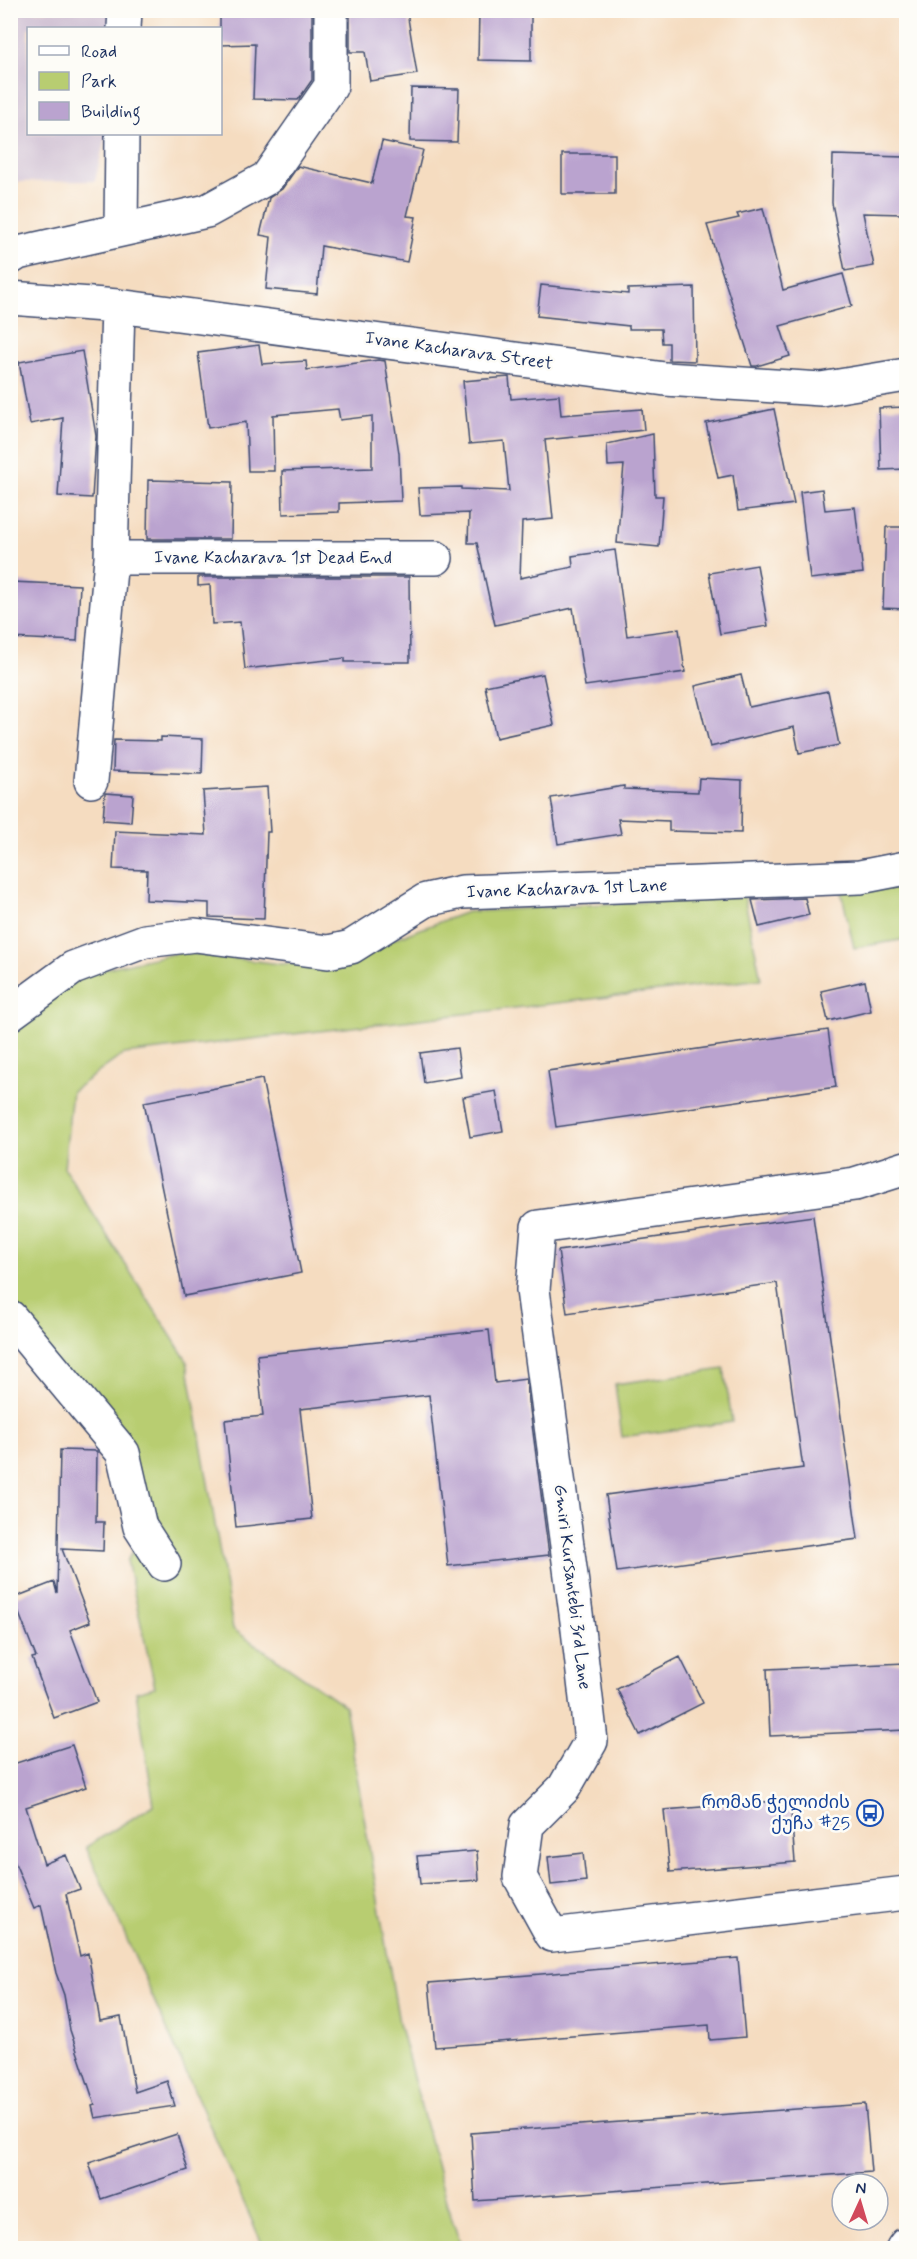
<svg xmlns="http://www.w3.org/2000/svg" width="917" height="2259" font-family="Mynerve,'Noto Sans Georgian',sans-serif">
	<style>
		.industrial { fill: #cebed2 }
		.green { fill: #b8cd71; stroke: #6a7e68; stroke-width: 1.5 }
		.building { fill: #baa3cf }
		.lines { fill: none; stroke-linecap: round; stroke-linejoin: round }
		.minor-casing { stroke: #3c496d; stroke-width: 36 }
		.minor { stroke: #fff; stroke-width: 33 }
		.labels { text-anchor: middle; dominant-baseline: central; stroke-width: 5; stroke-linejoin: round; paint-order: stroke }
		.street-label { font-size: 18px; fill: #1b2f5e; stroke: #fdfcf7 }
		.transit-label { font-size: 18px; fill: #164399; stroke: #fdfcf7; text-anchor: end }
	</style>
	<rect width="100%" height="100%" fill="#fdfcf7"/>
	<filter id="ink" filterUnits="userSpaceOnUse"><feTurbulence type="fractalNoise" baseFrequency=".0167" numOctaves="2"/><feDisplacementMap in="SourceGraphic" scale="12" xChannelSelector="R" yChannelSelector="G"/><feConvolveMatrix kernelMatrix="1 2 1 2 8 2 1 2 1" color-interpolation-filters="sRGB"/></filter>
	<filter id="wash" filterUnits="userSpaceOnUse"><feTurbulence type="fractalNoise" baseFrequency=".008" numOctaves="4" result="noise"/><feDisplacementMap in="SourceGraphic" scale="24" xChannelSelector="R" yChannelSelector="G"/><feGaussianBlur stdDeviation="1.35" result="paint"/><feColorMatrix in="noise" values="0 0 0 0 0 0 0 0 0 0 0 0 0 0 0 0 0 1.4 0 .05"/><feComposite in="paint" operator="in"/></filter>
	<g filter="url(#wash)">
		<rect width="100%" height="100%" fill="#f5dcc0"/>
		<path class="industrial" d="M 10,11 L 113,11 L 113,28 L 28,28 L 28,134 L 106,134 L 95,181 L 11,182 Z"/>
		<path class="green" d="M 906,880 L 906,939 L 854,948 L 840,886 Z
			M 744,896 L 761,979 L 124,1054 L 72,1091 L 64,1168 L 187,1361 L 233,1629 L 345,1706 L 399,2023 L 447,2205 L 462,2248 L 264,2248 L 86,1847 L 154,1805 L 136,1692 L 155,1687 L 127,1561 L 149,1524 L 11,1303 L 10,1032 L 80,974 L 181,952 L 281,964 L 339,959 L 467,912 Z
			M 724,1369 L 732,1422 L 622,1437 L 615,1384 Z"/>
		<g id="blocks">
			<path class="building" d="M 220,10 L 312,10 L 312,80 L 298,100 L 253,99 L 255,44 L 220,45 Z
				M 350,11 L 407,12 L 417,74 L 370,81 L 365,52 L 350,52 Z
				M 479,11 L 531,12 L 531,61 L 478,60 Z
				M 411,88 L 459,89 L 457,142 L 410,141 Z
				M 382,141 L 423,150 L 407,216 L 416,217 L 407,262 L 321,246 L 317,294 L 266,289 L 271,237 L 260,235 L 269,198 L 282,189 L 298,166 L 372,183 Z
				M 562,154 L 615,154 L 615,194 L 562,194 Z
				M 833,155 L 905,157 L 904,214 L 863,213 L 874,266 L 845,271 L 832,203 Z
				M 763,208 L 783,290 L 843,274 L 852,306 L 780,326 L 790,356 L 757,366 L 752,366 L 707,225 L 739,218 L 737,214 Z
				M 541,285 L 628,294 L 628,289 L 694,287 L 695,361 L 669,360 L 669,343 L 662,343 L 661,329 L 629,329 L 629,326 L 537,316 Z
				M 259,345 L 262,364 L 306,361 L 307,370 L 378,360 L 385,361 L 399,453 L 401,501 L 339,503 L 339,512 L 283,514 L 282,471 L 372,468 L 372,416 L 340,420 L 338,409 L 273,415 L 274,471 L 248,471 L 246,422 L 208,428 L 198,353 Z
				M 82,351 L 96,436 L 92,498 L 58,496 L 63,418 L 30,424 L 19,362 Z
				M 509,377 L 511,399 L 559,395 L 561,415 L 642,409 L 644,430 L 545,440 L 553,519 L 522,522 L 520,578 L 573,567 L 572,556 L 615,550 L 627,636 L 679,629 L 685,672 L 585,686 L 573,608 L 495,625 L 477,543 L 468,543 L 469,513 L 420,515 L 418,488 L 461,487 L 461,489 L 509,491 L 504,441 L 469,444 L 463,381 Z
				M 906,407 L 906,469 L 881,470 L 879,408 Z
				M 774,409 L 794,504 L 738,511 L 733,475 L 718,478 L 706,423 Z
				M 653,434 L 655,496 L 663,496 L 659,547 L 617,543 L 624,465 L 608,466 L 607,444 Z
				M 148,480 L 232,482 L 231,539 L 147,539 Z
				M 822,489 L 825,510 L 855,507 L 863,573 L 810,579 L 800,492 Z
				M 886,527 L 906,527 L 906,609 L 883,608 Z
				M 757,565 L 768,626 L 720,634 L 709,573 Z
				M 198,577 L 409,577 L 410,662 L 345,662 L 345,658 L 245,669 L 240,622 L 212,624 L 210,585 L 198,586 Z
				M 11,582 L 80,585 L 77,641 L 10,638 Z
				M 543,674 L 554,725 L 496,738 L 485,686 Z
				M 741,675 L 749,707 L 828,691 L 839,745 L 799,753 L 794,727 L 710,747 L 695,686 Z
				M 161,737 L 203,739 L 202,774 L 113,771 L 114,740 L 161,741 Z
				M 699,778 L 742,780 L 741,833 L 669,831 L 669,821 L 618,819 L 621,834 L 558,844 L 551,798 L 624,786 L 624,789 L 698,792 Z
				M 267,787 L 270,832 L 267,832 L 264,919 L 209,917 L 209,903 L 146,900 L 147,870 L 113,869 L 115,831 L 206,835 L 203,791 Z
				M 105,793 L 133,795 L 131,822 L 103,820 Z
				M 805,898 L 809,915 L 759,927 L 752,900 Z
				M 865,981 L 871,1011 L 828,1021 L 821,991 Z
				M 828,1030 L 836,1087 L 556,1127 L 548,1071 Z
				M 457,1048 L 461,1077 L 424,1083 L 420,1053 Z
				M 262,1079 L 301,1273 L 184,1296 L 144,1102 Z
				M 496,1091 L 503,1131 L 470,1137 L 463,1097 Z
				M 813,1216 L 858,1539 L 617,1572 L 606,1495 L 803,1468 L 777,1283 L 567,1313 L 558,1251 Z
				M 489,1330 L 495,1383 L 526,1379 L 549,1555 L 448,1566 L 429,1395 L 300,1409 L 312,1519 L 236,1527 L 225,1420 L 263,1416 L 257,1355 Z
				M 60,1450 L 97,1451 L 96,1522 L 104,1522 L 103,1551 L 62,1549 L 90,1622 L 70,1630 L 97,1702 L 54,1718 L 32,1658 L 36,1657 L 13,1598 L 54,1582 L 57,1593 Z
				M 680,1657 L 703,1703 L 640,1735 L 617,1689 Z
				M 906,1663 L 906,1730 L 770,1736 L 767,1669 Z
				M 72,1745 L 86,1787 L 26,1807 L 44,1864 L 66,1855 L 80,1889 L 66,1894 L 80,1956 L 88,1953 L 100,2021 L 121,2017 L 135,2092 L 167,2081 L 175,2106 L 95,2118 L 92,2106 L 95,2105 L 70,2030 L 64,1995 L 56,1973 L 41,1905 L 34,1908 L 10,1851 L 10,1765 Z
				M 790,1800 L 795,1862 L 670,1872 L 664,1810 Z
				M 477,1851 L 479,1880 L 420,1884 L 417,1856 Z
				M 583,1853 L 586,1881 L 551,1885 L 548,1857 Z
				M 738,1958 L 745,2037 L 710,2040 L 709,2025 L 435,2047 L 429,1983 Z
				M 865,2104 L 871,2172 L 475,2201 L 471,2133 Z
				M 177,2134 L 188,2170 L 101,2199 L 89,2163 Z"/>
		</g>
	</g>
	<g filter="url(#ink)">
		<use href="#blocks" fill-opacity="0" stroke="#3c496d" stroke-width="1.5"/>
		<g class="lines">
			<defs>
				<path id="minor" d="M 124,28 L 125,10
					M 121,230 L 122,134
					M 10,258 L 18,253 L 207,211 L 267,178 L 331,86 L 331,10
					M 10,298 L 118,306 L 665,379 L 821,389 L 906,375
					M 111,558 L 436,558
					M 91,781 L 111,558 L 118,306
					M 10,1014 L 73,968 L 145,941 L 195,935 L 328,952 L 351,947 L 426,900 L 462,892 L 860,877 L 906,868
					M 906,1168 L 855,1184 L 538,1227 L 533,1290 L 577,1621 L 591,1741 L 564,1788 L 527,1825 L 520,1877 L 552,1935 L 906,1893
					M 10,1317 L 123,1453 L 140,1527 L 164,1564
					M 903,2248 L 906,2244"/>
			</defs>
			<use href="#minor" class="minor-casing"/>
			<use href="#minor" class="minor"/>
		</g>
	</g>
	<defs>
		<symbol id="bus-ring" viewBox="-11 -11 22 22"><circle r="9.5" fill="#fdfcf7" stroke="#1a4fb4" stroke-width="1.5"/><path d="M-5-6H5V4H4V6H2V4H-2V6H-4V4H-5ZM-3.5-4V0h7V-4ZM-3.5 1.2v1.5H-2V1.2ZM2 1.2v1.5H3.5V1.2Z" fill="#1a4fb4"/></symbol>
	</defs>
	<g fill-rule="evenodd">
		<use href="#bus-ring" x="855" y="1798" width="30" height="30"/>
	</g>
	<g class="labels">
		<g class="street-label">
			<text transform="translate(459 351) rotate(8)">Ivane Kacharava Street</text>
			<text x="273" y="558">Ivane Kacharava 1st Dead End</text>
			<text transform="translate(567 889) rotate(-2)">Ivane Kacharava 1st Lane</text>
			<text transform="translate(572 1587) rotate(83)">Gmiri Kursantebi 3rd Lane</text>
		</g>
		<g class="transit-label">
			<text x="850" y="1803">რომან ჭელიძის<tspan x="850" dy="21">ქუჩა #25</tspan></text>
		</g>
	</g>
	<rect width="917" height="2259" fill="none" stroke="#fdfcf7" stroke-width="36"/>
	<rect x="27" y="27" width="195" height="108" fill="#fdfcf7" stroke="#a3aaba" stroke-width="1.5"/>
	<rect x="39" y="46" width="30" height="9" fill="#ffffff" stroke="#a3aaba" stroke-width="1.5"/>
	<text x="81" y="57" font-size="18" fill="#1b2f5e">Road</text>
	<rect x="39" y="72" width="30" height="18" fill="#b8cd71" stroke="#a3aaba" stroke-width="1.5"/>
	<text x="81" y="87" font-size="18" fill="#1b2f5e">Park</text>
	<rect x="39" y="102" width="30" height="18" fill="#baa3cf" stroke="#a3aaba" stroke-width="1.5"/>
	<text x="81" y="117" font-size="18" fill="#1b2f5e">Building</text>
	<g transform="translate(860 2202) rotate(4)"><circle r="28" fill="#fdfcf7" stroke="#a3aaba" stroke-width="1.5"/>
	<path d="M0-4.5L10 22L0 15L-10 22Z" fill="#d1495b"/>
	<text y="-9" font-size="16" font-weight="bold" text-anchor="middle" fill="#1b2f5e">N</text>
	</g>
</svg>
